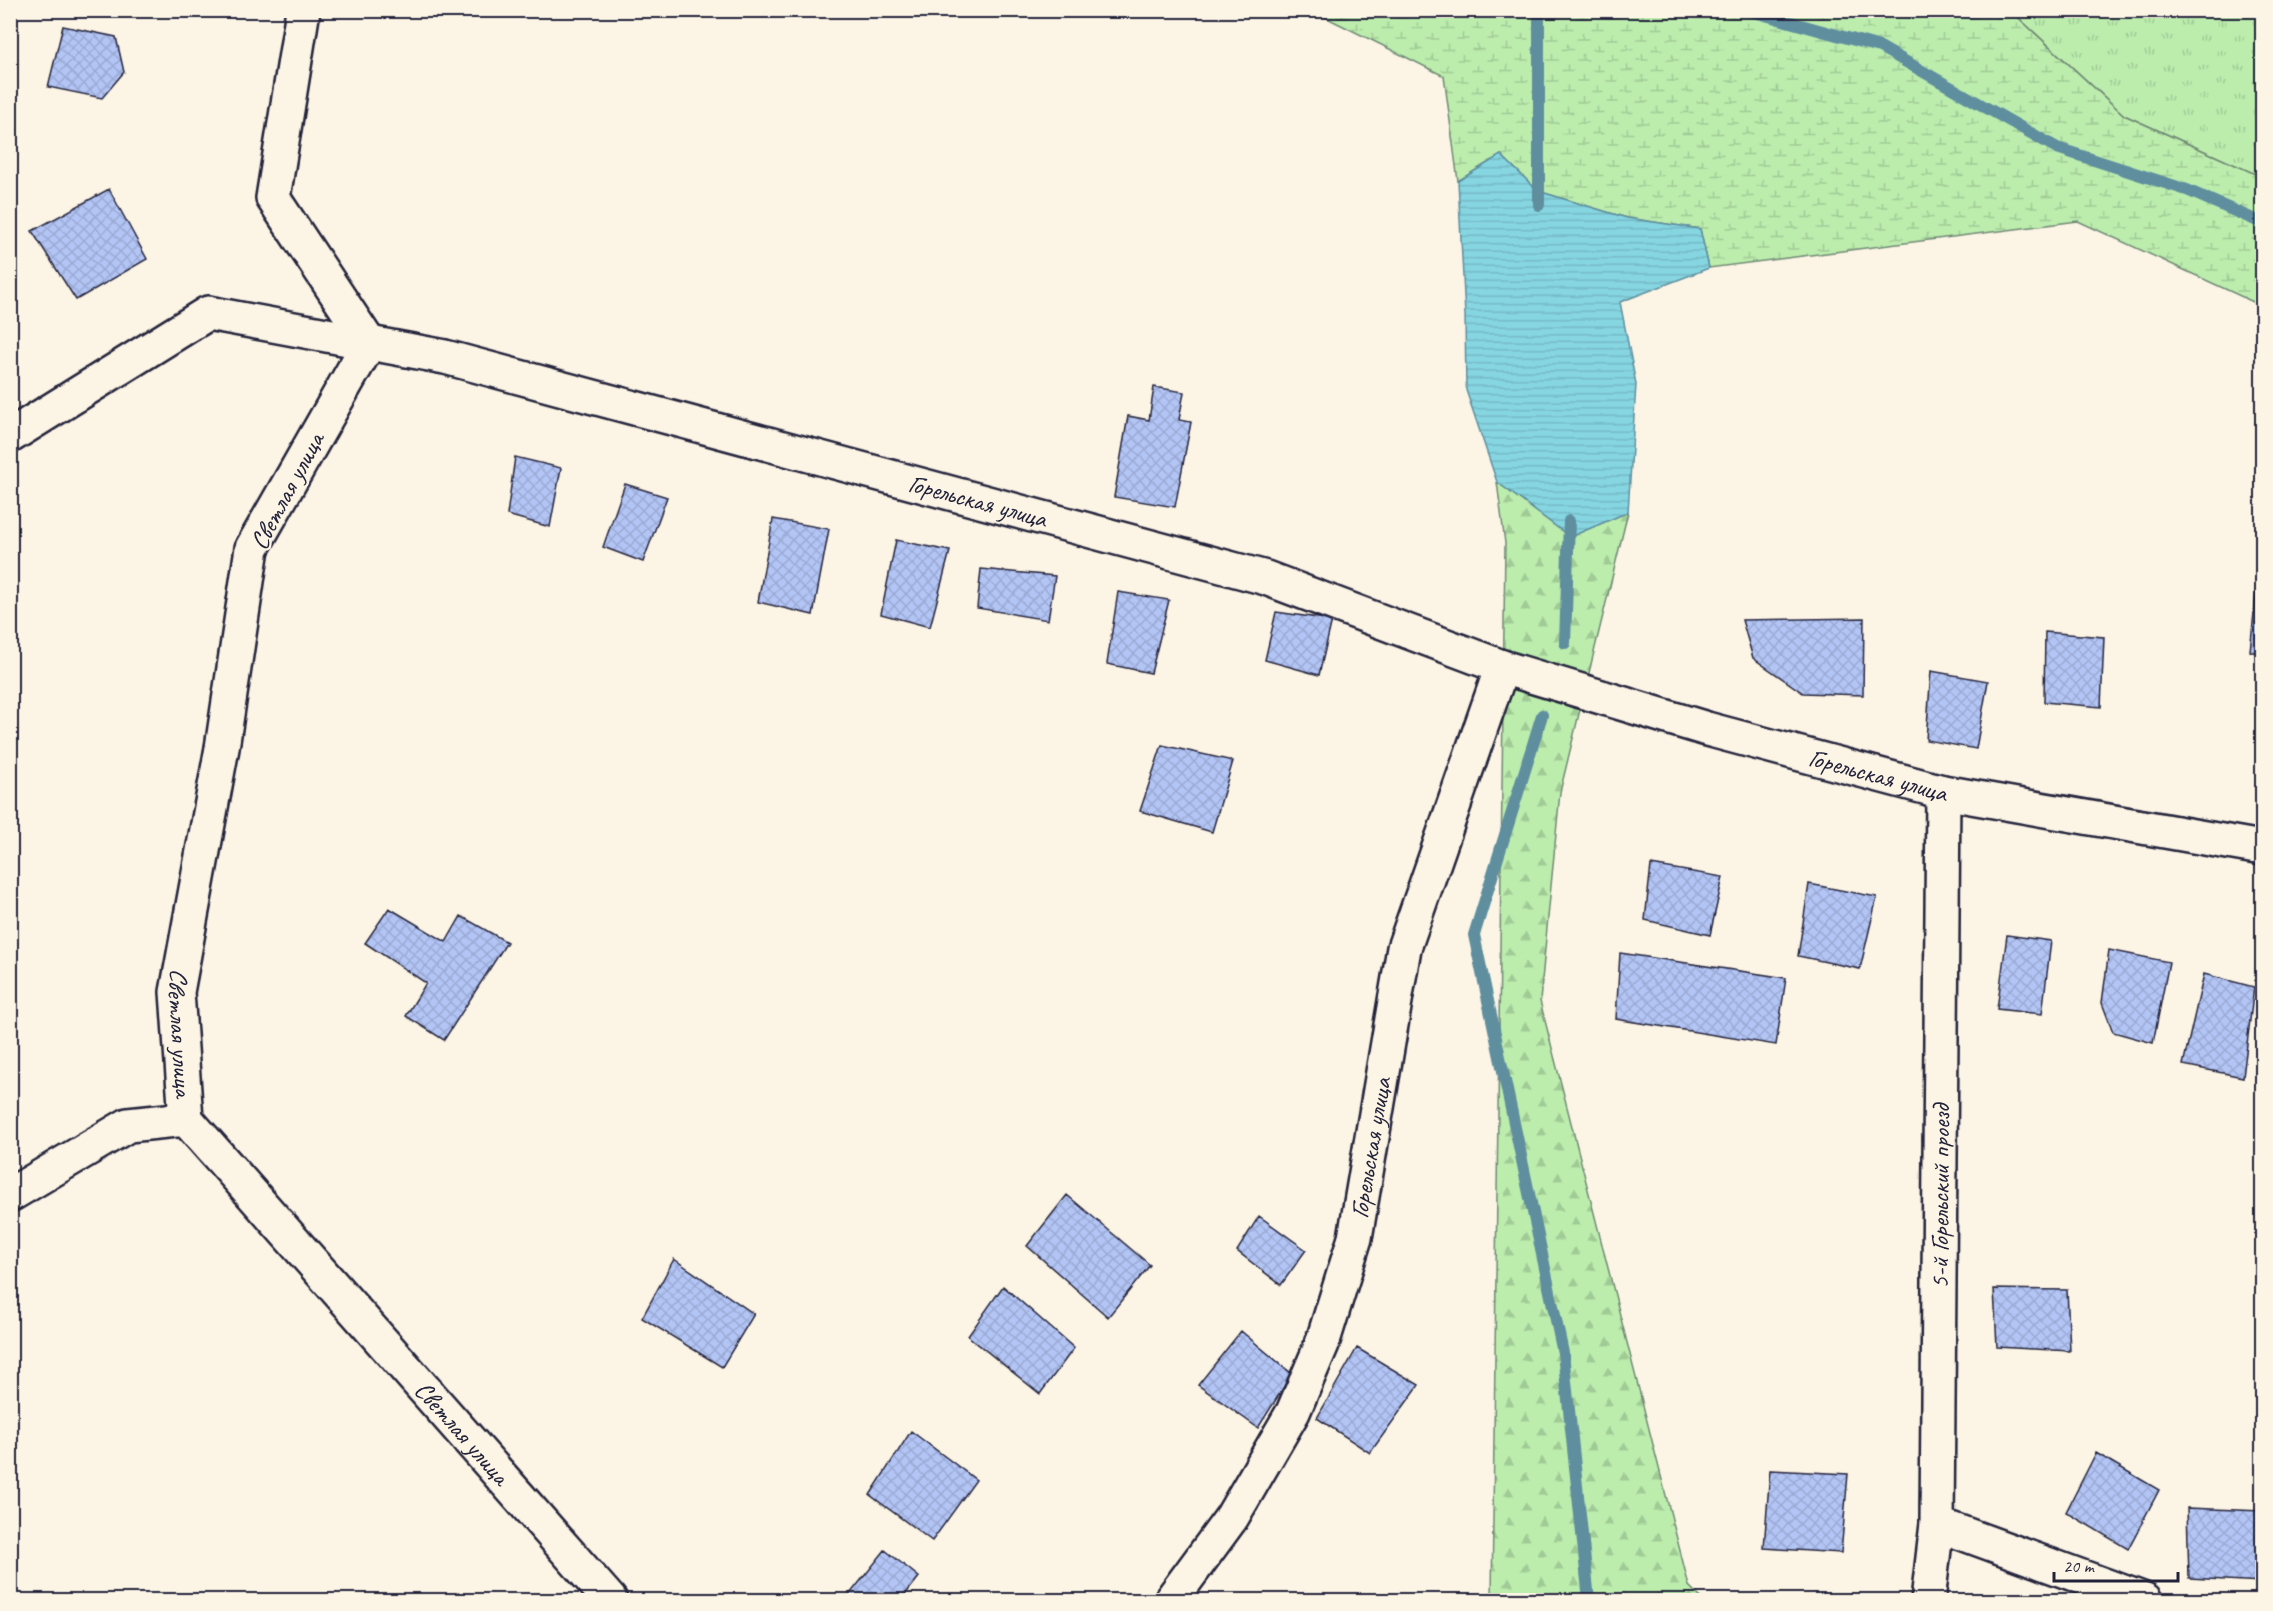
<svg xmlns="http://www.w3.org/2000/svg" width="2273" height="1611" font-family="Caveat,sans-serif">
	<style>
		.grass { fill: url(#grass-tufts); stroke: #6f8874; stroke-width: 1.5 }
		.forest { fill: url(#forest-firs); stroke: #6f8874; stroke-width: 1.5 }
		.wetland { fill: url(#wetland-marsh); stroke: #6f8874; stroke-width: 1.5 }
		.water { fill: url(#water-rules); stroke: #5e8e9f; stroke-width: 1.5 }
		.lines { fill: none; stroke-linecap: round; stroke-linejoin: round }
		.stream { stroke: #5e8e9f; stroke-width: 12 }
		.building { fill: url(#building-cross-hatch); stroke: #22223b; stroke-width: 1.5 }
		.minor-casing { stroke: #22223b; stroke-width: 38 }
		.minor { stroke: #fcf5e5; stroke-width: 33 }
		.labels { text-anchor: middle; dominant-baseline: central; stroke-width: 4.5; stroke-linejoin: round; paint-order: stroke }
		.street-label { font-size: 26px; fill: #22223b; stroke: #fcf5e5 }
	</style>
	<defs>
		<pattern id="grass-tufts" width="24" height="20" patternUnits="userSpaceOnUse" patternTransform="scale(1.5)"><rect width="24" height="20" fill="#bcedad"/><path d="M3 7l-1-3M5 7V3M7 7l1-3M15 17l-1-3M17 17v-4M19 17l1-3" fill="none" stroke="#a1cb96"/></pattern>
		<pattern id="forest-firs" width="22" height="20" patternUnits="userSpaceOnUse" patternTransform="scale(1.5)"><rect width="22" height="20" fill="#bcedad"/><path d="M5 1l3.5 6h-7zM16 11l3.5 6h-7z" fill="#a1cb96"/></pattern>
		<pattern id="wetland-marsh" width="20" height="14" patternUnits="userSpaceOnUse" patternTransform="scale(1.5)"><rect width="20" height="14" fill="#bcedad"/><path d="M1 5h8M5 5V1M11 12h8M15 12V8" fill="none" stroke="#a1cb96"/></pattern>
		<pattern id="water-rules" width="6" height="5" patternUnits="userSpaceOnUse" patternTransform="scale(1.5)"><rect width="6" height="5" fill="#86d6e2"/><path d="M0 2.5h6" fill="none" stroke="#73b7c3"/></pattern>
		<pattern id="building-cross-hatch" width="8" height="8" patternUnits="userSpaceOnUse" patternTransform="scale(1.5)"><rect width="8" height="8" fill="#b3c5f5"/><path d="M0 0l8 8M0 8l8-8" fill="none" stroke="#9aa9d3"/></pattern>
	</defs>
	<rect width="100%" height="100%" fill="#fcf5e5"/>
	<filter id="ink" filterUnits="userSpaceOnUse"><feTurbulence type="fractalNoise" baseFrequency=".0167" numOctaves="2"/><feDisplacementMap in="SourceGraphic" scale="12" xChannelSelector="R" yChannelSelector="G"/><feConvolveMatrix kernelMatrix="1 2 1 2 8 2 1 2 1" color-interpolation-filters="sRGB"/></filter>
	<g filter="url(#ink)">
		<path class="grass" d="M 2011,11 L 2262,11 L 2262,177 L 2124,115 Z"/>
		<path class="forest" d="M 1497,482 L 1570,537 L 1628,512 L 1560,792 L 1540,1001 L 1689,1586 L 1703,1600 L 1492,1600 L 1505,543 Z"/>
		<path class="wetland" d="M 1313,11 L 2011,11 L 2124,115 L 2262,177 L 2262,306 L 2078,221 L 1709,268 L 1700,229 L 1627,218 L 1538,191 L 1501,155 L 1458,181 L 1444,76 Z"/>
		<path class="water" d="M 1501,155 L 1538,191 L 1627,218 L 1700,229 L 1709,268 L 1620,302 L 1636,384 L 1628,512 L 1570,537 L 1497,482 L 1466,390 L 1465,315 L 1458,181 Z"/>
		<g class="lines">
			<path class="stream" d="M 1539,10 L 1539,205
				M 1747,10 L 1880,47 L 2057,148 L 2187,190 L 2262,223
				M 1565,643 L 1569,521
				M 1542,715 L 1474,935 L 1563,1353 L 1589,1600"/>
		</g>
		<path class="building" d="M 63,26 L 116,37 L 124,72 L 102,98 L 48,87 Z
			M 109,189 L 147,259 L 76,300 L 32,231 Z
			M 1154,387 L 1184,392 L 1179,420 L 1191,422 L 1175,507 L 1114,497 L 1128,416 L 1149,420 Z
			M 515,457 L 561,468 L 550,527 L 507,515 Z
			M 625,484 L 667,497 L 643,562 L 603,547 Z
			M 773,519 L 829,529 L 813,615 L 758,602 Z
			M 896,540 L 950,551 L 930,627 L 881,614 Z
			M 2261,547 L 2262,547 L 2262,655 L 2250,651 Z
			M 981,569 L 1055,576 L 1048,620 L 977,608 Z
			M 1118,592 L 1169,600 L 1151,673 L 1107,664 Z
			M 1276,612 L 1332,620 L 1319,675 L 1265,660 Z
			M 1864,618 L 1863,695 L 1803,693 L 1753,658 L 1742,620 Z
			M 2045,632 L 2104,637 L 2101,707 L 2044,702 Z
			M 1931,671 L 1988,681 L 1976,749 L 1926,740 Z
			M 1162,745 L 1233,761 L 1212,832 L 1140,811 Z
			M 1651,865 L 1723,877 L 1710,935 L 1645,920 Z
			M 1809,884 L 1877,897 L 1860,969 L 1798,956 Z
			M 389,908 L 446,942 L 461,916 L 507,942 L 444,1040 L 406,1016 L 426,983 L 365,943 Z
			M 2007,935 L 2051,941 L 2042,1014 L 1997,1009 Z
			M 2109,950 L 2169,962 L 2153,1043 L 2113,1032 L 2102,1003 Z
			M 1620,953 L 1786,978 L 1776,1045 L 1616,1019 Z
			M 2204,974 L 2254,987 L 2243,1077 L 2183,1065 Z
			M 1067,1195 L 1150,1265 L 1108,1317 L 1027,1246 Z
			M 1259,1216 L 1306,1250 L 1281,1285 L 1237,1251 Z
			M 674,1259 L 754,1314 L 722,1367 L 642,1318 Z
			M 1003,1286 L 1074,1348 L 1040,1394 L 968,1336 Z
			M 1994,1289 L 2067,1290 L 2070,1351 L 1997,1347 Z
			M 1241,1331 L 1292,1374 L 1258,1428 L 1198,1385 Z
			M 1357,1348 L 1419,1385 L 1370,1453 L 1317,1418 Z
			M 911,1431 L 976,1480 L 932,1541 L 870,1495 Z
			M 2096,1453 L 2159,1490 L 2128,1549 L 2066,1512 Z
			M 1770,1470 L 1848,1474 L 1841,1553 L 1764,1548 Z
			M 2187,1508 L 2262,1511 L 2262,1582 L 2189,1578 Z
			M 885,1550 L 919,1577 L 901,1600 L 848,1600 L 846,1599 Z"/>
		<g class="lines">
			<defs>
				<g id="minor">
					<path id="s1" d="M 303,10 L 273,198 L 369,343 L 252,548 L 222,748 L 177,992 L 186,1119 L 610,1600"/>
					<path id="s2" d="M 10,436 L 208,313 L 445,357 L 1266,578 L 1502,667 L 1707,729 L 1943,792 L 2262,848"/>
					<path d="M 10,1195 L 128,1125 L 186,1119"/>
					<path d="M 1937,1524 L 2145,1600"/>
					<path id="s3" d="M 1171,1600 L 1232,1517 L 1293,1412 L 1322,1344 L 1355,1238 L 1404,948 L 1502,667"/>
					<path id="s4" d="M 1928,1600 L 1937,1524 L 1943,792"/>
				</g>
			</defs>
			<use href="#minor" class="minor-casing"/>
			<use href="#minor" class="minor"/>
		</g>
	</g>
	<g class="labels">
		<g class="street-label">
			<text transform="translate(287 491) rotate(-62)">Светлая улица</text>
			<text stroke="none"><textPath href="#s2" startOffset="1026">Горельская улица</textPath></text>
			<text stroke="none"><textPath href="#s2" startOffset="1968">Горельская улица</textPath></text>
			<text stroke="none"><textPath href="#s1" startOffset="1092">Светлая улица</textPath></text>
			<text stroke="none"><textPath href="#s3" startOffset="501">Горельская улица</textPath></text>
			<text stroke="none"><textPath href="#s4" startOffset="404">5-й Горельский проезд</textPath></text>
			<text stroke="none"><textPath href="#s1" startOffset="1596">Светлая улица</textPath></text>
		</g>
	</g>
	<rect width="2273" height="1611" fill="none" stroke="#fcf5e5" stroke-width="36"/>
	<rect x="18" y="18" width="2237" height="1575" fill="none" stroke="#22223b" stroke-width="2" filter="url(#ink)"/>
	<path d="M2054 1572v9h124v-9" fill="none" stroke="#22223b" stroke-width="3"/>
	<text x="2063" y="1572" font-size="18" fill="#22223b" stroke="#fcf5e5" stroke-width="4.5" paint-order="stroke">20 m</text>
</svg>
